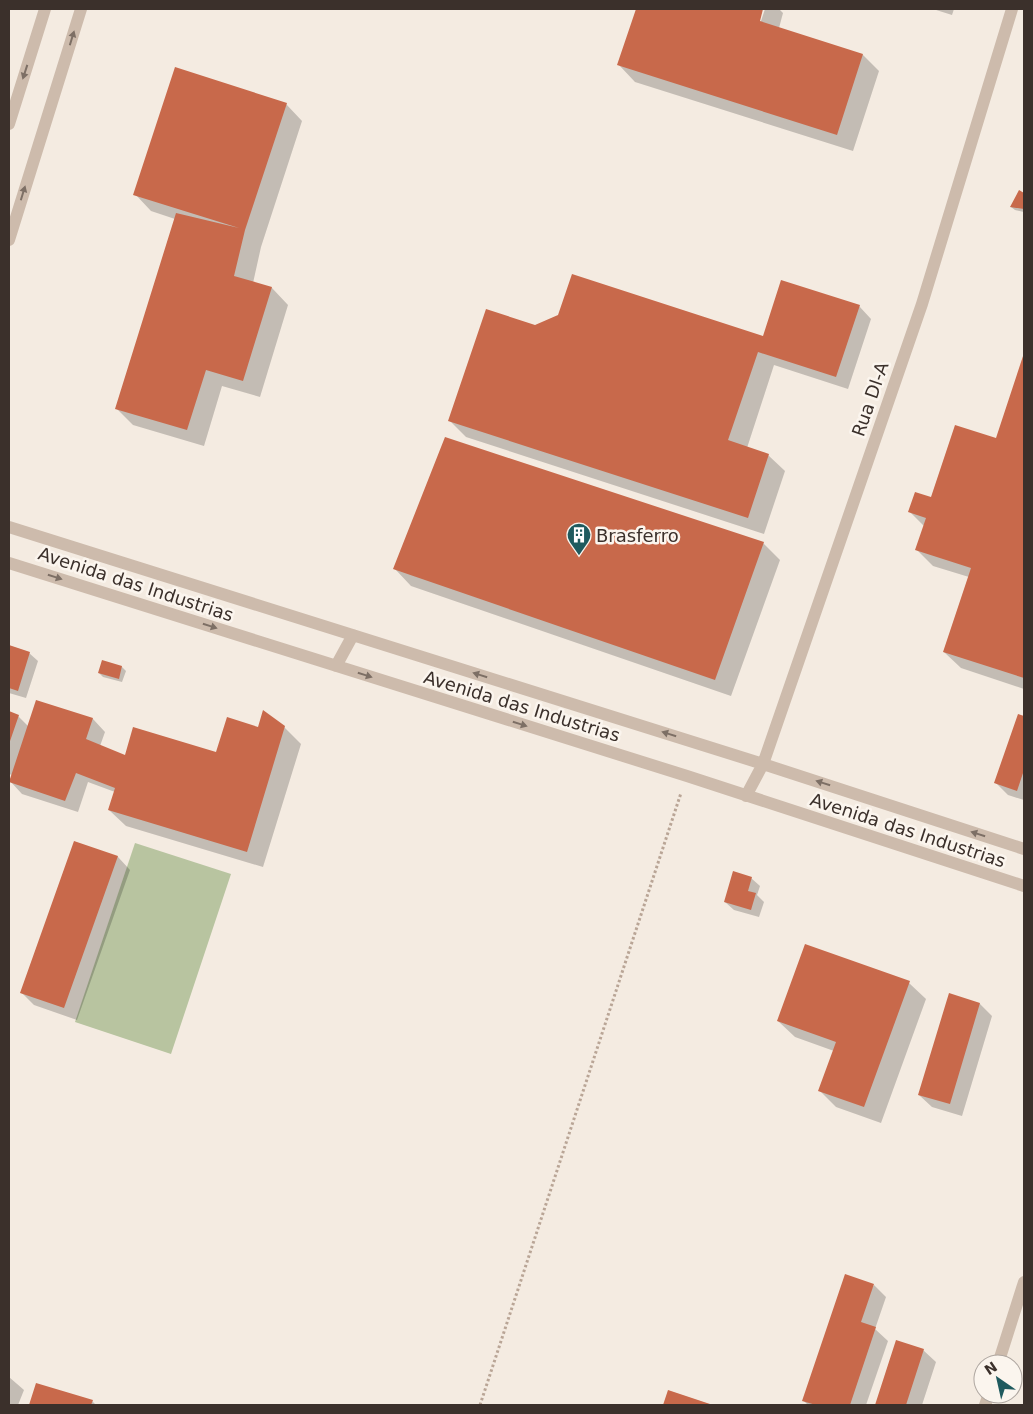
<svg xmlns="http://www.w3.org/2000/svg" width="1033" height="1414" font-family="'DejaVu Sans',sans-serif">
	<style>
		.green { fill: #b8c4a0 }
		.shadow { fill: #0003 }
		.building { fill: #c8694b }
		.lines { fill: none; stroke-linecap: round; stroke-linejoin: round }
		.path { stroke: #b9a596; stroke-width: 3; stroke-dasharray: 2.5 2.5; stroke-linecap: butt }
		.minor { stroke: #cdbbac; stroke-width: 12 }
		.oneway { fill: #7d6f65 }
		.labels { text-anchor: middle; dominant-baseline: central; stroke-width: 5; stroke-linejoin: round; paint-order: stroke }
		.street-label { font-size: 18px; fill: #3b302b; stroke: #fbf5ee }
		.poi-label { font-size: 18px; fill: #3b302b; stroke: #fbf5ee; text-anchor: start }
	</style>
	<rect width="100%" height="100%" fill="#f4ebe1"/>
	<path class="green" d="M 135,843 L 231,874 L 171,1054 L 75,1022 Z"/>
	<path class="shadow" d="M 637,9 L 762,9 L 756,26 L 759,27 L 765,9 L 779,9 L 783,13 L 779,28 L 863,55 L 879,71 L 853,151 L 635,82 L 619,65 Z
		M 933,9 L 954,9 L 952,15 Z
		M 286,104 L 302,121 L 261,247 L 253,283 L 272,288 L 288,305 L 260,397 L 222,386 L 204,446 L 133,425 L 116,408 L 175,219 L 151,211 L 135,194 Z
		M 1019,192 L 1024,194 L 1024,212 L 1015,210 L 1011,207 Z
		M 859,306 L 871,319 L 848,389 L 774,365 L 747,448 L 768,455 L 785,471 L 764,534 L 466,437 L 450,421 L 536,326 L 763,338 Z
		M 1024,356 L 1024,689 L 961,668 L 944,652 L 969,577 L 933,566 L 916,549 L 924,526 L 910,512 L 932,499 L 997,439 Z
		M 763,543 L 780,560 L 731,696 L 411,586 L 395,569 Z
		M 9,646 L 29,653 L 38,661 L 26,698 L 9,693 Z
		M 102,662 L 122,667 L 126,671 L 122,682 L 103,677 L 99,673 Z
		M 37,701 L 93,719 L 105,732 L 100,746 L 124,756 L 217,753 L 258,728 L 284,727 L 301,744 L 263,867 L 126,826 L 109,810 L 115,792 L 88,782 L 78,812 L 22,794 L 10,781 L 12,775 L 9,774 L 9,713 L 18,716 L 28,726 Z
		M 1019,716 L 1024,718 L 1024,800 L 1008,795 L 996,783 Z
		M 75,843 L 118,857 L 130,870 L 77,1020 L 34,1005 L 21,992 Z
		M 751,878 L 760,886 L 757,895 L 764,902 L 759,917 L 734,910 L 725,902 Z
		M 909,983 L 926,999 L 881,1123 L 836,1107 L 819,1090 L 834,1051 L 795,1037 L 778,1021 Z
		M 950,995 L 980,1004 L 992,1016 L 962,1116 L 932,1107 L 919,1095 Z
		M 874,1285 L 886,1297 L 875,1329 L 888,1341 L 866,1405 L 808,1405 L 803,1400 Z
		M 897,1341 L 923,1350 L 936,1362 L 922,1405 L 876,1405 Z
		M 9,1377 L 24,1390 L 18,1405 L 9,1405 Z
		M 37,1385 L 92,1401 L 96,1405 L 30,1405 Z"/>
	<path class="building" d="M 636,9 L 763,9 L 760,21 L 863,54 L 837,135 L 617,65 Z
		M 175,67 L 287,103 L 245,230 L 234,276 L 272,287 L 243,381 L 206,370 L 187,430 L 115,409 L 176,213 L 239,228 L 133,195 Z
		M 1019,190 L 1024,193 L 1024,209 L 1010,207 Z
		M 572,274 L 763,336 L 781,280 L 860,305 L 836,377 L 758,352 L 728,440 L 769,454 L 748,518 L 448,421 L 486,309 L 535,325 L 558,315 Z
		M 1024,353 L 1024,678 L 943,652 L 971,568 L 915,550 L 926,518 L 908,512 L 915,492 L 931,497 L 955,425 L 996,438 Z
		M 445,437 L 764,542 L 715,680 L 393,569 Z
		M 9,645 L 30,652 L 18,691 L 9,688 Z
		M 102,660 L 122,666 L 119,679 L 98,673 Z
		M 36,700 L 93,718 L 86,739 L 125,755 L 133,727 L 216,752 L 227,717 L 258,727 L 263,710 L 285,726 L 247,852 L 108,810 L 115,788 L 76,773 L 65,801 L 9,782 Z
		M 9,711 L 19,715 L 9,744 Z
		M 1018,714 L 1024,716 L 1024,770 L 1017,791 L 994,783 Z
		M 74,841 L 118,856 L 64,1008 L 20,993 Z
		M 733,871 L 752,877 L 748,891 L 756,893 L 751,910 L 724,902 Z
		M 805,944 L 910,981 L 864,1107 L 818,1091 L 836,1042 L 777,1021 Z
		M 949,993 L 980,1003 L 950,1104 L 918,1095 Z
		M 845,1274 L 874,1284 L 861,1322 L 876,1327 L 850,1405 L 816,1405 L 802,1401 Z
		M 896,1340 L 924,1349 L 906,1405 L 875,1405 Z
		M 36,1383 L 93,1400 L 91,1405 L 29,1405 Z
		M 668,1390 L 713,1405 L 663,1405 Z"/>
	<g class="lines">
		<path class="path" d="M 480,1405 L 681,793"/>
		<path class="minor" d="M 9,124 L 45,9
			M 9,240 L 81,9
			M 9,527 L 763,764 L 1024,849
			M 9,563 L 687,776 L 1024,886
			M 336,666 L 353,635
			M 746,796 L 763,764 L 922,304 L 1012,9
			M 998,1364 L 1024,1282
			M 985,1405 L 989,1394"/>
	</g>
	<defs><path id="oneway-solid" d="M-6-.8H1V-3.2L6.5 0L1 3.2V.8H-6Z" transform="scale(1.25)"/></defs>
	<g class="oneway">
		<use href="#oneway-solid" transform="translate(72 38) rotate(-73)"/>
		<use href="#oneway-solid" transform="translate(25 72) rotate(108)"/>
		<use href="#oneway-solid" transform="translate(23 193) rotate(-73)"/>
		<use href="#oneway-solid" transform="translate(55 577) rotate(18)"/>
		<use href="#oneway-solid" transform="translate(210 626) rotate(18)"/>
		<use href="#oneway-solid" transform="translate(365 675) rotate(17)"/>
		<use href="#oneway-solid" transform="translate(480 675) rotate(-163)"/>
		<use href="#oneway-solid" transform="translate(520 724) rotate(17)"/>
		<use href="#oneway-solid" transform="translate(669 734) rotate(-163)"/>
		<use href="#oneway-solid" transform="translate(823 783) rotate(-162)"/>
		<use href="#oneway-solid" transform="translate(978 834) rotate(-162)"/>
	</g>
	<defs>
		<symbol id="building-pin" viewBox="-11 -11 22 30"><path d="M0 17L-7.5 6A9.5 9.5 0 1 1 7.5 6Z" fill="#1f5a5e" stroke="#fbf5ee"/><path d="M-4-6H4V6H1V3H-1V6H-4ZM-2.5-4.3h1.7v1.8h-1.7ZM.8-4.3h1.7v1.8H.8ZM-2.5-1h1.7V.8h-1.7ZM.8-1h1.7V.8H.8Z" fill="#fff"/></symbol>
	</defs>
	<g fill-rule="evenodd">
		<use href="#building-pin" x="565" y="521" width="28" height="38"/>
	</g>
	<g class="labels">
		<g class="street-label">
			<text transform="translate(870 399) rotate(-71)">Rua DI-A</text>
			<text transform="translate(136 584) rotate(18)">Avenida das Industrias</text>
			<text transform="translate(522 706) rotate(17)">Avenida das Industrias</text>
			<text transform="translate(908 830) rotate(18)">Avenida das Industrias</text>
		</g>
		<g class="poi-label">
			<text x="596" y="535">Brasferro</text>
		</g>
	</g>
	<rect width="1033" height="1414" fill="none" stroke="#3b302b" stroke-width="20"/>
	<g transform="translate(998 1379) rotate(326)"><circle r="24" fill="#fbf5ee" stroke="#aea6a0"/>
	<path d="M0-4L9 19L0 12L-9 19Z" fill="#1f5a5e"/>
	<text y="-8" font-size="14" font-weight="bold" text-anchor="middle" fill="#3b302b">N</text>
	</g>
</svg>
